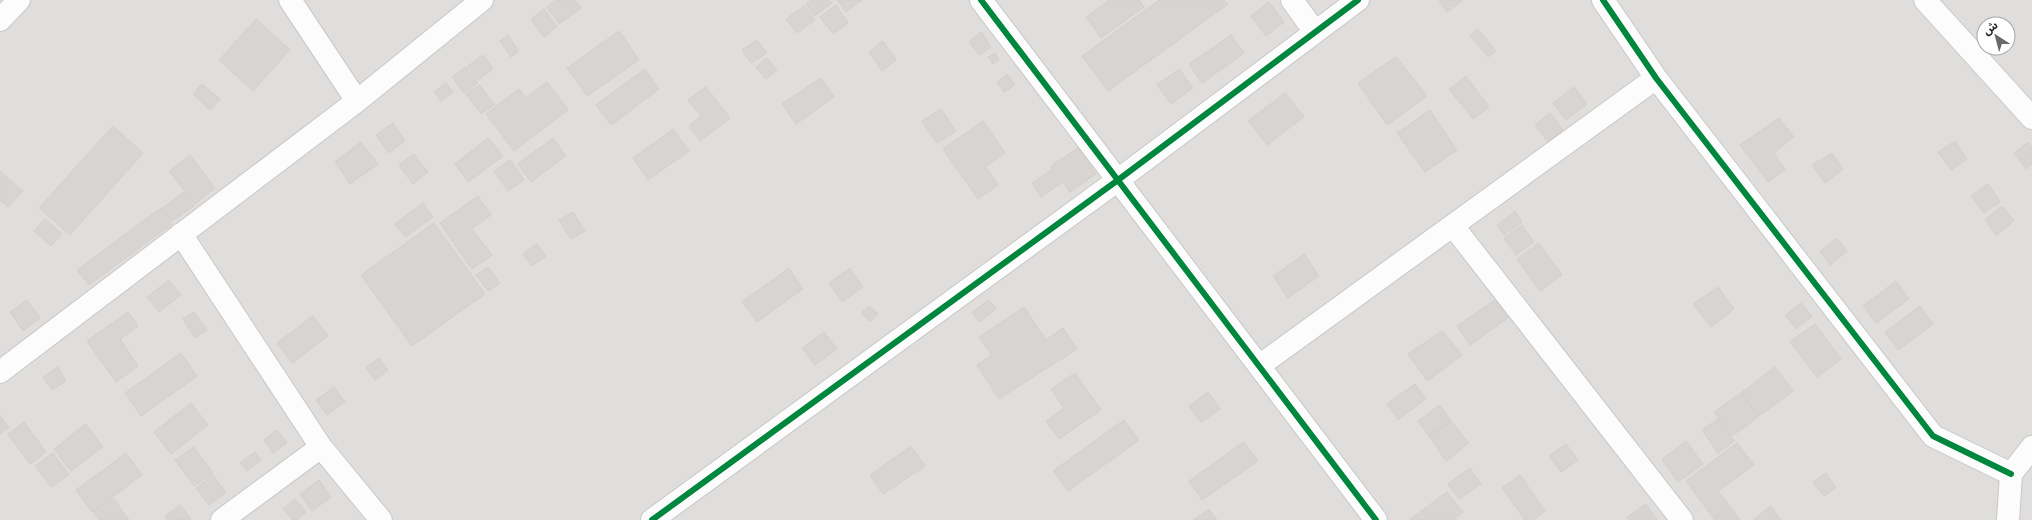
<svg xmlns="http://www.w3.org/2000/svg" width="2032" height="520" font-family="'Asap Condensed','Noto Sans Arabic',sans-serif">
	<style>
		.residential { fill: #dfdedc; fill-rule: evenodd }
		.building { fill: #d7d4d2; stroke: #d3d0cc }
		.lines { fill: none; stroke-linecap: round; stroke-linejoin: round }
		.street-casing { stroke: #c9c8c7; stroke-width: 24 }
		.street { stroke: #fdfcfc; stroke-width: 22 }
		.cycleway-casing { stroke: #fff; stroke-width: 8 }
		.cycleway { stroke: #00873e; stroke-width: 6 }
	</style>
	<rect width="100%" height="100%" fill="#f0eeeb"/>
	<path class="residential" d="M 0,0 L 2032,0 L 2032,520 L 0,520 ZM 1984,24 L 2008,24 L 2008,48 L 1984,48 Z"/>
	<path class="building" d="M 556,0 L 575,0 L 581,8 L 559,24 L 547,7 Z
		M 812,0 L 829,0 L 832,3 L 814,16 L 806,4 Z
		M 837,0 L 862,0 L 846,12 Z
		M 1109,0 L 1139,0 L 1144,7 L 1101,38 L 1086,17 Z
		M 1159,0 L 1224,0 L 1228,4 L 1108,91 L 1082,56 Z
		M 1439,0 L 1463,0 L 1447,12 Z
		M 1269,2 L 1284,22 L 1266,36 L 1251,16 Z
		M 836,5 L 848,23 L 833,34 L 820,17 Z
		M 804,6 L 815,20 L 797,33 L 786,19 Z
		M 544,9 L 557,27 L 544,37 L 531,19 Z
		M 256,19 L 290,50 L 253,91 L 219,60 Z
		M 1478,29 L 1496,51 L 1488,57 L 1470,35 Z
		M 619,31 L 639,60 L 587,96 L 567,68 Z
		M 981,32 L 991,47 L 979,55 L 969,42 Z
		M 508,35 L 519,51 L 511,57 L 500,41 Z
		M 1231,35 L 1244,53 L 1202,83 L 1189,64 Z
		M 757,40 L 767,53 L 751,63 L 742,50 Z
		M 883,41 L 896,60 L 882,71 L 869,52 Z
		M 995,53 L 999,60 L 993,64 L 988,57 Z
		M 483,55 L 493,69 L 478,80 L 468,66 Z
		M 1396,57 L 1427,96 L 1387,125 L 1358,83 Z
		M 767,58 L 777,70 L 766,79 L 756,67 Z
		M 466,67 L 478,83 L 464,93 L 452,77 Z
		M 645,69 L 659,89 L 611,125 L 596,105 Z
		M 1179,69 L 1193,88 L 1171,104 L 1157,85 Z
		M 1007,74 L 1015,85 L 1004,92 L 997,82 Z
		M 1466,76 L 1489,107 L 1473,119 L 1449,89 Z
		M 821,78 L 834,97 L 796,124 L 782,104 Z
		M 547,82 L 568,110 L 514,151 L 486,114 L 519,89 L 526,98 Z
		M 446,83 L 453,92 L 441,101 L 434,92 Z
		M 202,84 L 220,99 L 210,110 L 193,94 Z
		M 480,85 L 494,105 L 481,114 L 466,94 Z
		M 706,87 L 730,118 L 700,141 L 689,126 L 701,116 L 688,100 Z
		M 1574,87 L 1587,104 L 1566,120 L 1553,103 Z
		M 1285,93 L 1304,117 L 1267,145 L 1248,121 Z
		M 941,109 L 956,131 L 937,143 L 922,121 Z
		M 1430,110 L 1457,150 L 1425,172 L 1397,133 Z
		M 1550,113 L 1563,130 L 1548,142 L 1535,125 Z
		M 1779,118 L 1794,137 L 1774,153 L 1785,170 L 1768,182 L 1740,145 Z
		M 983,121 L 1005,153 L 986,167 L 998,185 L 978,199 L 943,149 Z
		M 393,123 L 405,141 L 389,153 L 376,135 Z
		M 113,126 L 143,153 L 70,235 L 39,208 Z
		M 673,129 L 689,151 L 648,180 L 633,158 Z
		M 488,138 L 503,156 L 468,182 L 455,164 Z
		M 553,138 L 566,156 L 531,182 L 518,164 Z
		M 1955,141 L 1967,159 L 1951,170 L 1938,152 Z
		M 361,142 L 378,164 L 350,184 L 335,162 Z
		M 2028,142 L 2032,148 L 2032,164 L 2026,169 L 2014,153 Z
		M 1078,148 L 1096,174 L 1070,192 L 1063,182 L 1041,197 L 1032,183 L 1053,169 L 1051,166 Z
		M 1832,153 L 1843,169 L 1825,183 L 1812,165 Z
		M 414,154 L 428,172 L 413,184 L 399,165 Z
		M 190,155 L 215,188 L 195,204 L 169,171 Z
		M 510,160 L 524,180 L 508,191 L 494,171 Z
		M 0,171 L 23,191 L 8,207 L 0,200 Z
		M 1988,184 L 2000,202 L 1984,213 L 1971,196 Z
		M 184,192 L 194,206 L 172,221 L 162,208 Z
		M 478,196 L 491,215 L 453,242 L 440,223 Z
		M 423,203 L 433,217 L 405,237 L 395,224 Z
		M 2002,206 L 2014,221 L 1996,235 L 1985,220 Z
		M 161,208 L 172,224 L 89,285 L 77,270 Z
		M 1515,211 L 1522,222 L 1504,235 L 1497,225 Z
		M 573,212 L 585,231 L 571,239 L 559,220 Z
		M 45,219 L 62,234 L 51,246 L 34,231 Z
		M 434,223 L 485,294 L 412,346 L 361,275 Z
		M 1522,225 L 1534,242 L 1516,255 L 1504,238 Z
		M 473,230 L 492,255 L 472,269 L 454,244 Z
		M 1837,238 L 1847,251 L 1830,265 L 1820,252 Z
		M 1539,243 L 1562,275 L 1540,291 L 1517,259 Z
		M 537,244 L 546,256 L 532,266 L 523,254 Z
		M 1304,254 L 1319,276 L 1288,298 L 1273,276 Z
		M 488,267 L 500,283 L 488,291 L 476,275 Z
		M 789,268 L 803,289 L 757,322 L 742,302 Z
		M 850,268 L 863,287 L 842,302 L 829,283 Z
		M 169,280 L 181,295 L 159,312 L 147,297 Z
		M 1896,281 L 1909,299 L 1876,323 L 1863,306 Z
		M 1718,287 L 1734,309 L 1711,327 L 1693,304 Z
		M 27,300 L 40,318 L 23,331 L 10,312 Z
		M 989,300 L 996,309 L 979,322 L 972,312 Z
		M 1495,300 L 1508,318 L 1470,345 L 1457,326 Z
		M 1801,303 L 1812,316 L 1796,329 L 1785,315 Z
		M 869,306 L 878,314 L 870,322 L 861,313 Z
		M 1920,306 L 1933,324 L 1898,350 L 1885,332 Z
		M 1024,307 L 1046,340 L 1063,328 L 1077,349 L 999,399 L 977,365 L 992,355 L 979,337 Z
		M 128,312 L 138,326 L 120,339 L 138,366 L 116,382 L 87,341 Z
		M 194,312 L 207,330 L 195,338 L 183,319 Z
		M 313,316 L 328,336 L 292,363 L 277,343 Z
		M 1815,324 L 1841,359 L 1817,377 L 1790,342 Z
		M 1442,331 L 1462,355 L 1427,381 L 1408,354 Z
		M 824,332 L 837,349 L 815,365 L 802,348 Z
		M 181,353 L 197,376 L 141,416 L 125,393 Z
		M 379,358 L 388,370 L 375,380 L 366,368 Z
		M 58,367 L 66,381 L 52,390 L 43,377 Z
		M 1775,367 L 1793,391 L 1759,416 L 1741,393 Z
		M 1075,373 L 1101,410 L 1059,439 L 1046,421 L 1064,408 L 1051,389 Z
		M 1415,384 L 1426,399 L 1398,420 L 1387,404 Z
		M 334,387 L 345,402 L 327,415 L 316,400 Z
		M 1208,392 L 1220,409 L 1201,422 L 1189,406 Z
		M 1741,393 L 1758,417 L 1732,436 L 1714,412 Z
		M 191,403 L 208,425 L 171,454 L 154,432 Z
		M 1440,405 L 1451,421 L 1429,436 L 1418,421 Z
		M 0,415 L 9,428 L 0,434 Z
		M 1718,419 L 1734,441 L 1718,453 L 1702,430 Z
		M 1124,420 L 1139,440 L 1068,491 L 1053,471 Z
		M 1451,421 L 1469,443 L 1446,461 L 1429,436 Z
		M 24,422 L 46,452 L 30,464 L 8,434 Z
		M 86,424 L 103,447 L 71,471 L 54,449 Z
		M 277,430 L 287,443 L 273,453 L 264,440 Z
		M 1686,441 L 1703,464 L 1678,482 L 1662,459 Z
		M 1244,442 L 1258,461 L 1202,500 L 1189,481 Z
		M 1737,443 L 1754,465 L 1718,491 L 1730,506 L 1714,519 L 1686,481 Z
		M 1566,444 L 1578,460 L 1561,472 L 1549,456 Z
		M 911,446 L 925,466 L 883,494 L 870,475 Z
		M 194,447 L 213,473 L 194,486 L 175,460 Z
		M 255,452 L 261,460 L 247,471 L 240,463 Z
		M 53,453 L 69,475 L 51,487 L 35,466 Z
		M 126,453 L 142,475 L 92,512 L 76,490 Z
		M 1470,468 L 1481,484 L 1459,499 L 1448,484 Z
		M 1826,473 L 1836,488 L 1824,496 L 1813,482 Z
		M 213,475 L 226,493 L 209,505 L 196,488 Z
		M 1520,475 L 1545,511 L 1533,520 L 1525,520 L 1502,488 Z
		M 319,480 L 331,497 L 312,511 L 300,494 Z
		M 1447,492 L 1463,512 L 1455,518 L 1457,520 L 1409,520 Z
		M 113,498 L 129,520 L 99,520 L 93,512 Z
		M 295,499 L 306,512 L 297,520 L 293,520 L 283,509 Z
		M 1646,504 L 1657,520 L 1629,520 L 1627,517 Z
		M 180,505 L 191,519 L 168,520 L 165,516 Z
		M 1771,506 L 1781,520 L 1753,520 Z
		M 1731,507 L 1740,520 L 1715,520 L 1714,519 Z
		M 1209,509 L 1217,520 L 1193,520 Z"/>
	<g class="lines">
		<defs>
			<path id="street" d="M 290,0 L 357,101
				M 981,0 L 1376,520
				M 1292,0 L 1315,32
				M 1603,0 L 1656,78 L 1933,436 L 2011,474
				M 1925,0 L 2032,118
				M 0,20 L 19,0
				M 1453,226 L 1682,520
				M 181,234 L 321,447 L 381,520
				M 1259,366 L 1656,78
				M 0,372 L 357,101 L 482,0
				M 222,520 L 321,447
				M 652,520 L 1118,180 L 1358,0
				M 2008,520 L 2011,474 L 2032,447"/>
		</defs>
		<use href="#street" class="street-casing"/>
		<use href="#street" class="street"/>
		<defs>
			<path id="cycleway" d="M 981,0 L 1376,520
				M 1603,0 L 1656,78 L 1933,436 L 2011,474
				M 652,520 L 1118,180 L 1358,0"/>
		</defs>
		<use href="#cycleway" class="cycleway-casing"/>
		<use href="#cycleway" class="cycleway"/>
	</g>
	<g transform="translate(1996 36) rotate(324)"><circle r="19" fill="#ffffff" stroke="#a7a7a7"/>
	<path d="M0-3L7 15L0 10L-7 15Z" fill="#6a6968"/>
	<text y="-6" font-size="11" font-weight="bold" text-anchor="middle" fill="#222222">ش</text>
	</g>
</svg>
